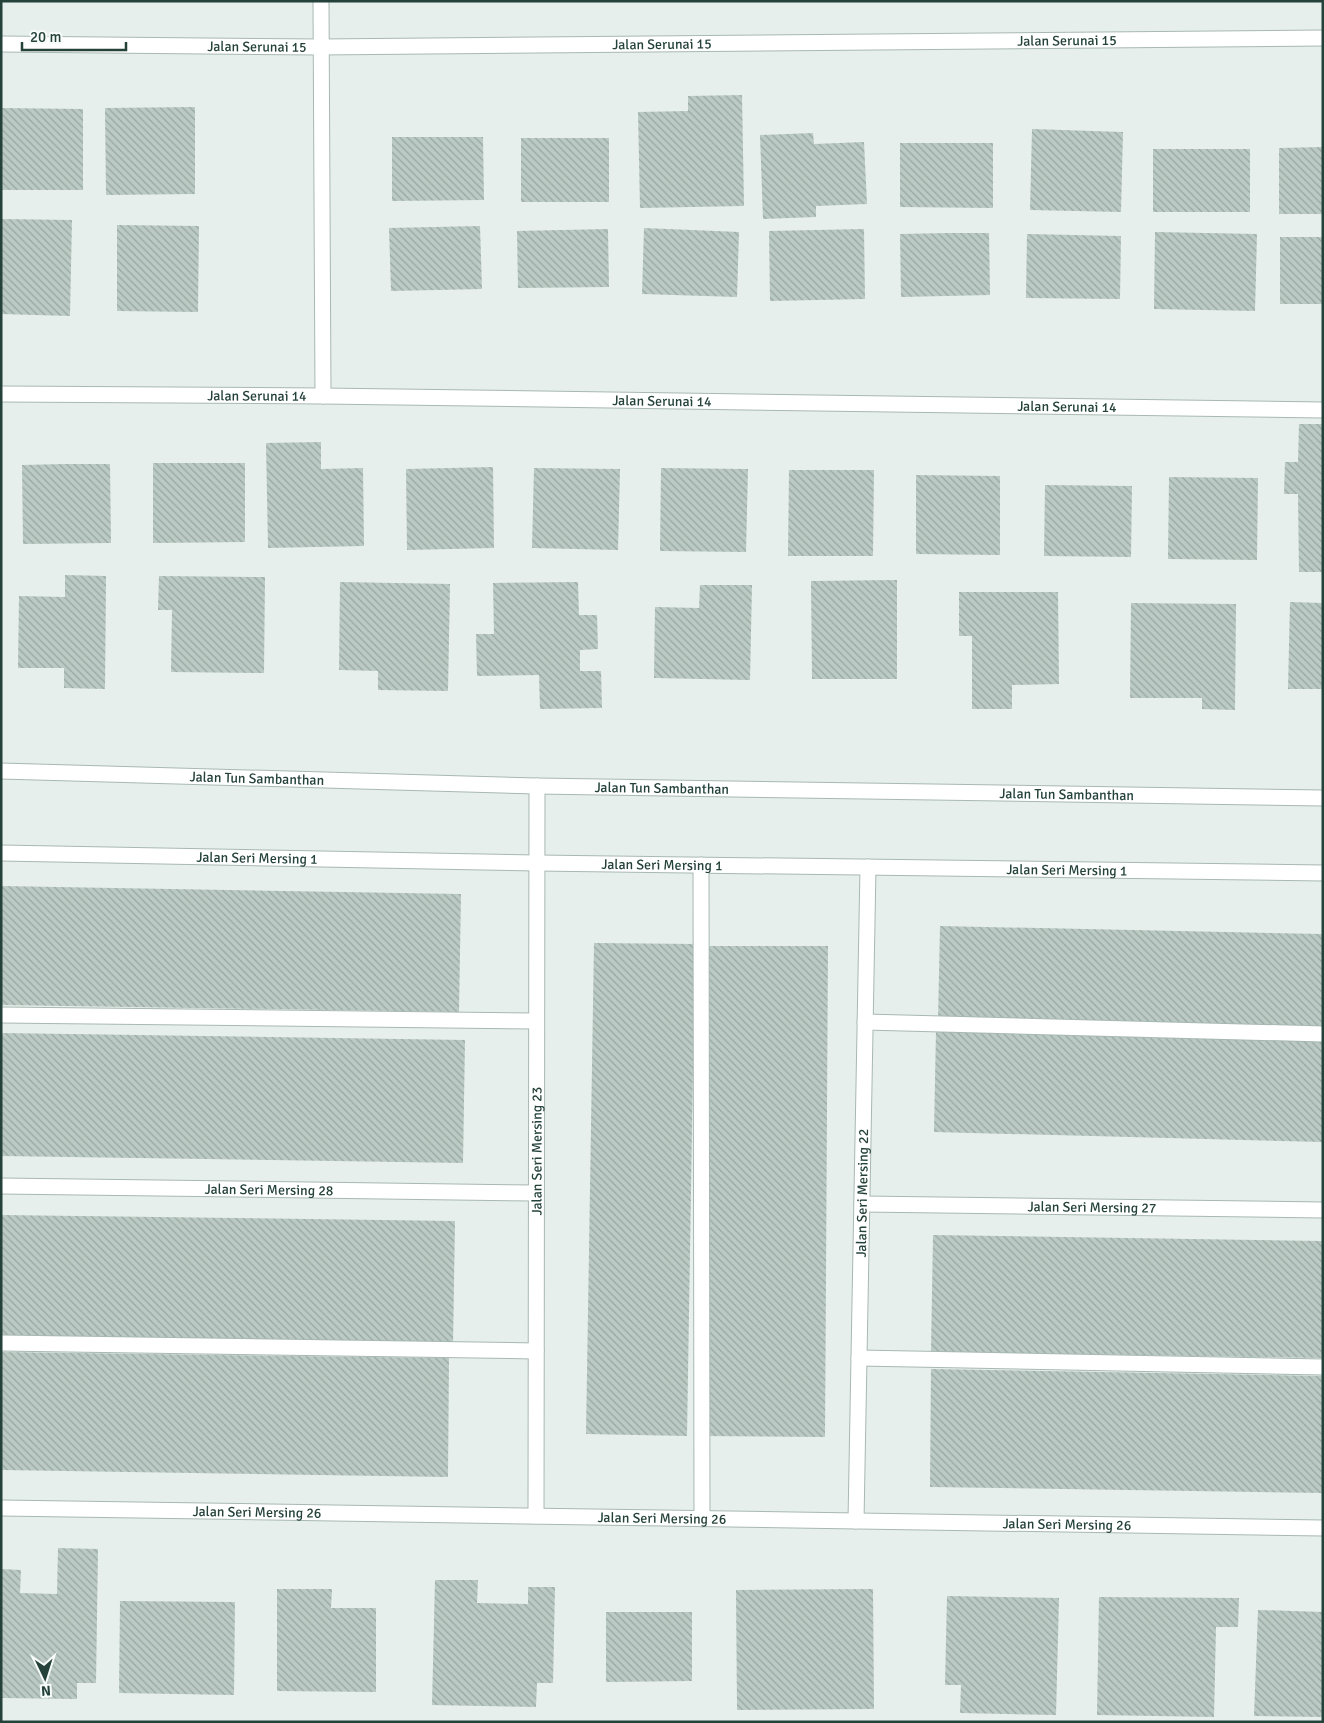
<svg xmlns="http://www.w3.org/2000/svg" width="1324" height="1723" font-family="Signika,sans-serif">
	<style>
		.building { fill: url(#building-back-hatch) }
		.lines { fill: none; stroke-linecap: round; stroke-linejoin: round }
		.minor-casing { stroke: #a8b8b2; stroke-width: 17 }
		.minor { stroke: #fff; stroke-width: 15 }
		.labels { text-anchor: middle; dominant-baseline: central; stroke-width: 4.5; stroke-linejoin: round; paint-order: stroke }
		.street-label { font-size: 14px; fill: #24423a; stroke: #f7fbf9 }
	</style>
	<defs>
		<pattern id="building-back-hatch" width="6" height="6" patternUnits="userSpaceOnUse" patternTransform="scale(1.25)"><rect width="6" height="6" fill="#bbcac4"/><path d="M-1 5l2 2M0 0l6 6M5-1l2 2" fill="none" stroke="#98a6a0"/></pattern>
	</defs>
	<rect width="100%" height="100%" fill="#e6efeb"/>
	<path class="building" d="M 742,95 L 744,206 L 640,208 L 638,112 L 688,111 L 688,96 Z
		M 195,107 L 195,194 L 106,195 L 105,108 Z
		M 1,108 L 83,109 L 83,190 L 1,190 Z
		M 1032,129 L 1123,132 L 1121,212 L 1030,210 Z
		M 813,133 L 814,144 L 864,142 L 867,204 L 816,206 L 816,217 L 763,219 L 760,135 Z
		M 392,137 L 483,137 L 484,200 L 392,201 Z
		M 521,138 L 609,138 L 609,202 L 521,202 Z
		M 900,143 L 993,143 L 993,208 L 900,207 Z
		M 1323,147 L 1323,214 L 1279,214 L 1279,148 Z
		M 1153,149 L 1250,149 L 1250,212 L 1153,212 Z
		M 1,219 L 72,220 L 70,316 L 1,314 Z
		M 117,225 L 199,226 L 198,312 L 117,311 Z
		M 480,226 L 482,289 L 391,291 L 389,228 Z
		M 644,228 L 739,232 L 737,297 L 642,294 Z
		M 608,229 L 609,287 L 518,288 L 517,231 Z
		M 864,229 L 865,299 L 770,301 L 769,231 Z
		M 1155,232 L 1257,234 L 1255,311 L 1154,309 Z
		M 948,233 L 989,233 L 990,295 L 901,297 L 900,234 Z
		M 1027,234 L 1121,236 L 1120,299 L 1026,298 Z
		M 1280,237 L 1323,237 L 1323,304 L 1280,304 Z
		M 1299,424 L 1323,424 L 1323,572 L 1299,572 L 1298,494 L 1284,494 L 1285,462 L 1298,462 Z
		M 321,442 L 321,469 L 363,468 L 364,546 L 268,548 L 266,443 Z
		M 153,463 L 245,463 L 245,542 L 153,543 Z
		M 65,464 L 110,464 L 111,543 L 23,544 L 22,465 Z
		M 493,467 L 494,548 L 407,550 L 406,469 Z
		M 534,468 L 620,469 L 618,550 L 532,548 Z
		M 661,468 L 748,469 L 746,552 L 660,551 Z
		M 789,470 L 874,470 L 873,556 L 788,556 Z
		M 916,475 L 1000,476 L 1000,555 L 916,554 Z
		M 1169,477 L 1258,478 L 1257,560 L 1168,559 Z
		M 1045,485 L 1132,486 L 1131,557 L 1044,556 Z
		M 65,575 L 106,576 L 105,689 L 64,688 L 64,668 L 18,668 L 19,596 L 65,597 Z
		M 159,576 L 265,577 L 264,673 L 171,672 L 172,610 L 158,610 Z
		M 897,580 L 897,679 L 812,679 L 811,581 Z
		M 340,582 L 450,584 L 448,691 L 378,690 L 378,671 L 339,670 Z
		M 578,582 L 579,615 L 597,615 L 598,649 L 580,650 L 580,671 L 601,671 L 602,708 L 540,709 L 539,675 L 477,676 L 476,634 L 494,634 L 493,583 Z
		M 700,585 L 752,585 L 750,680 L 654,678 L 655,607 L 699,608 Z
		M 959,592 L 1058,592 L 1059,684 L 1012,685 L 1012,709 L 972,709 L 972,636 L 959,636 Z
		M 1290,602 L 1323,603 L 1323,689 L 1288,689 Z
		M 1131,603 L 1236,604 L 1235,710 L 1202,709 L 1202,698 L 1130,698 Z
		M 1,886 L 461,894 L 459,1012 L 1,1005 Z
		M 940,926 L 1323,934 L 1323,1029 L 938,1021 Z
		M 594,943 L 695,944 L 687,1436 L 586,1434 Z
		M 705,946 L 828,946 L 825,1437 L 703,1436 Z
		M 936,1030 L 1323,1040 L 1323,1142 L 934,1132 Z
		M 1,1033 L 465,1040 L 463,1163 L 1,1156 Z
		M 1,1215 L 455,1221 L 453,1344 L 1,1338 Z
		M 933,1235 L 1323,1241 L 1323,1358 L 931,1352 Z
		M 1,1352 L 449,1358 L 448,1477 L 1,1470 Z
		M 931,1369 L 1323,1376 L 1323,1493 L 930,1487 Z
		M 58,1548 L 98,1549 L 96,1683 L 77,1683 L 77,1699 L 1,1698 L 1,1569 L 21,1570 L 20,1593 L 57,1594 Z
		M 435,1580 L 478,1580 L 477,1603 L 528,1604 L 528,1587 L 555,1587 L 553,1683 L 537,1683 L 536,1707 L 432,1705 Z
		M 277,1589 L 332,1589 L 331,1608 L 376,1608 L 376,1692 L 277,1691 Z
		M 873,1589 L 874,1709 L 737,1710 L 736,1590 Z
		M 947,1596 L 1059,1598 L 1056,1715 L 960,1713 L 961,1685 L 945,1685 Z
		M 1099,1597 L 1239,1598 L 1238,1627 L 1216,1627 L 1214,1717 L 1097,1715 Z
		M 120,1601 L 235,1602 L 234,1695 L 119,1693 Z
		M 1258,1610 L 1323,1612 L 1323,1717 L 1254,1716 Z
		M 606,1612 L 692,1612 L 692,1681 L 606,1682 Z"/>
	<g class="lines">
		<defs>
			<g id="minor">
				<path d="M 321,1 L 323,396"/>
				<path id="s1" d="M 1,44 L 320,47 L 1323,38"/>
				<path id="s2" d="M 1,394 L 323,396 L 1323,410"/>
				<path id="s3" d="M 1,771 L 537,786 L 1323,798"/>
				<path id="s4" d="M 1,853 L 537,863 L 1323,873"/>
				<path d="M 701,865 L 702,1519"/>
				<path d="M 1,1015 L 536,1021"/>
				<path d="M 865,1022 L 1323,1034"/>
				<path id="s5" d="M 1,1186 L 536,1193"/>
				<path id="s6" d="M 862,1204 L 1323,1210"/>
				<path d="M 1,1343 L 536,1351"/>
				<path d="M 859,1358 L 1323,1367"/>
				<path id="s7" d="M 1,1508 L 1323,1528"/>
				<path id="s8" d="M 536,1516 L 537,786"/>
				<path id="s9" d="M 856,1521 L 868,867"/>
			</g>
		</defs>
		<use href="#minor" class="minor-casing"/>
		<use href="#minor" class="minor"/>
	</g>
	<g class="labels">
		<g class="street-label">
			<text stroke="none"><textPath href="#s1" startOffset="1066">Jalan Serunai 15</textPath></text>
			<text stroke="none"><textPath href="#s1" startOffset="661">Jalan Serunai 15</textPath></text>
			<text stroke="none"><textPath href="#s1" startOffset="256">Jalan Serunai 15</textPath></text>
			<text stroke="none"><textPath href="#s2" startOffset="256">Jalan Serunai 14</textPath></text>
			<text stroke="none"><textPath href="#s2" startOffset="661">Jalan Serunai 14</textPath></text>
			<text stroke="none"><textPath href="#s2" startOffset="1066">Jalan Serunai 14</textPath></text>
			<text stroke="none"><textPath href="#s3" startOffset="256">Jalan Tun Sambanthan</textPath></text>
			<text stroke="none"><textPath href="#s3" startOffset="661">Jalan Tun Sambanthan</textPath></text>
			<text stroke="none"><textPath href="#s3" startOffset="1066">Jalan Tun Sambanthan</textPath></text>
			<text stroke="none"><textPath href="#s4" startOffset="256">Jalan Seri Mersing 1</textPath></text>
			<text stroke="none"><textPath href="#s4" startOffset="661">Jalan Seri Mersing 1</textPath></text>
			<text stroke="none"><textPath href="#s4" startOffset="1066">Jalan Seri Mersing 1</textPath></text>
			<text stroke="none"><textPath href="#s8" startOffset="365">Jalan Seri Mersing 23</textPath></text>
			<text stroke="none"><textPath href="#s5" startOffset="268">Jalan Seri Mersing 28</textPath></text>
			<text stroke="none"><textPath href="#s9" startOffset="328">Jalan Seri Mersing 22</textPath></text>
			<text stroke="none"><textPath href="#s6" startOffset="230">Jalan Seri Mersing 27</textPath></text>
			<text stroke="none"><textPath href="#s7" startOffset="256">Jalan Seri Mersing 26</textPath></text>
			<text stroke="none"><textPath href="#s7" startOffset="661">Jalan Seri Mersing 26</textPath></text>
			<text stroke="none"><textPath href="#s7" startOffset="1066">Jalan Seri Mersing 26</textPath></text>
		</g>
	</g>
	<rect width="1324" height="1723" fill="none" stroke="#24423a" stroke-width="5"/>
	<g transform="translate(45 1678) rotate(176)" stroke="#f7fbf9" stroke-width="4" paint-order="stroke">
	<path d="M0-4L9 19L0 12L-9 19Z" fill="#24423a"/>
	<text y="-8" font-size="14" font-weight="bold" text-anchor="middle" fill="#24423a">N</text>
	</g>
	<path d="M22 42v8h104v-8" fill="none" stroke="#24423a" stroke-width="2.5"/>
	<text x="30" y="42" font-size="15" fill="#24423a" stroke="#f7fbf9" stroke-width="4" paint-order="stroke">20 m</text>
</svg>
